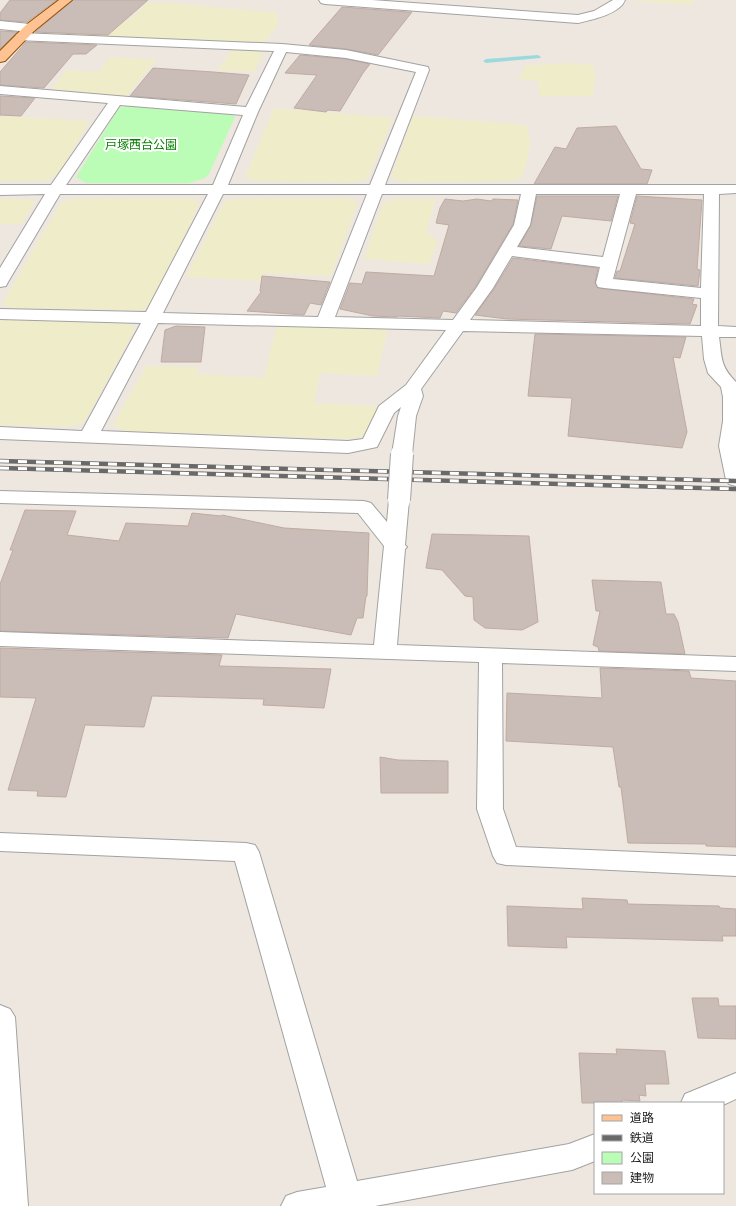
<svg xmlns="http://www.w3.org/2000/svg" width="736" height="1206" font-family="Roboto,'Noto Sans JP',sans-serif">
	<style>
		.farmland { fill: #efedc9 }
		.park { fill: #bbfdb7 }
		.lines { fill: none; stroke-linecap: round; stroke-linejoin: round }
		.stream { fill: #9cd9df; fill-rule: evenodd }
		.building { fill: #cabcb6; stroke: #c0aba1 }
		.minor-casing { stroke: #a2a2a2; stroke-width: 2 }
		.major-casing { stroke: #924f00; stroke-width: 2 }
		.minor { fill: #fff; fill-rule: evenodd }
		.major { fill: #ffc293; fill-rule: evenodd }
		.rail-casing { stroke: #696969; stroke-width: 4.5 }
		.rail { stroke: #fff; stroke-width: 3; stroke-dasharray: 9; stroke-linecap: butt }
		.minor-bridge-casing { stroke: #a2a2a2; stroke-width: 24; stroke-linecap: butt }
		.minor-bridge { stroke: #fff; stroke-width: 22 }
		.labels { text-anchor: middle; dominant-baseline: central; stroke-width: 4; stroke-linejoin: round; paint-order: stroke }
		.far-park-label { font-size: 12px; fill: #097f03; stroke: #fff }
	</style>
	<rect width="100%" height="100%" fill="#eee7df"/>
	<path class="farmland" d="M 628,0 L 694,0 L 692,5 Z
		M 147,3 L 169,3 L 277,13 L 278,25 L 263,44 L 127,39 L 46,34 L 38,30 L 54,16 L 128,21 Z
		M 233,48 L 259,49 L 263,52 L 254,72 L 218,70 Z
		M 110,57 L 156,60 L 125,98 L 50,91 L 67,70 L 98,72 Z
		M 567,63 L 593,65 L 595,77 L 593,96 L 540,96 L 538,81 L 518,79 L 525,69 L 522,66 Z
		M 274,108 L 393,118 L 368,178 L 357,182 L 255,181 L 245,177 Z
		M 0,116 L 90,121 L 56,177 L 44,181 L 0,181 Z
		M 413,116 L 526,125 L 530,139 L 528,156 L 522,178 L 512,181 L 406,182 L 391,178 Z
		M 190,198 L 200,203 L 151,306 L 139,310 L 11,308 L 2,304 L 61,203 L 72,199 Z
		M 347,198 L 358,202 L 331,276 L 265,273 L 260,281 L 186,277 L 224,202 L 237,199 Z
		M 0,199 L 29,199 L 35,202 L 21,224 L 0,224 Z
		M 397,199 L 436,199 L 426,231 L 438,242 L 429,264 L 364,259 L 383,203 Z
		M 0,320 L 125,323 L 136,328 L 84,423 L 66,427 L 0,425 Z
		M 277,324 L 388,327 L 377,376 L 320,373 L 314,403 L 381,407 L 368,435 L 350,439 L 125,431 L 113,425 L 146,366 L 198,367 L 197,374 L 264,378 Z"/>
	<path class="park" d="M 133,105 L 231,114 L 235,117 L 209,174 L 205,178 L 189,183 L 86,183 L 76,177 L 119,108 Z"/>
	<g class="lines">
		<path class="stream" d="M 538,55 L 541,57 L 540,58 L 486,63 L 483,61 L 486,59 Z"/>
	</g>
	<path class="building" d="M 10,0 L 57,0 L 27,22 L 0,20 L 0,13 Z
		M 73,0 L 148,0 L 108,35 L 35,32 Z
		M 342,7 L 408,12 L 412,12 L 378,55 L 346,49 L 309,45 Z
		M 0,31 L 17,32 L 0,49 Z
		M 26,42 L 97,45 L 86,54 L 73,54 L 44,88 L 0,85 L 0,72 Z
		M 300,55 L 346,59 L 370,64 L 363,73 L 340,111 L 328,110 L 326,112 L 294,108 L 317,75 L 285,73 Z
		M 153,68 L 213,72 L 249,75 L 236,104 L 130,96 Z
		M 0,96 L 35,98 L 21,116 L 0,115 Z
		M 616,126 L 641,169 L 652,170 L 647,184 L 534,184 L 555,147 L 566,149 L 577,128 Z
		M 537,196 L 618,196 L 611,221 L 562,216 L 551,249 L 519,246 L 531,225 Z
		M 637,196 L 702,200 L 697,269 L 700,270 L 698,286 L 615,278 L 617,271 L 620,271 L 635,224 L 630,223 Z
		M 445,199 L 463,201 L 477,199 L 491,201 L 493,199 L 518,200 L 513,224 L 476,286 L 456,313 L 443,311 L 440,318 L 398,316 L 397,317 L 373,316 L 340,309 L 350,283 L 362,284 L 366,272 L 434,276 L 449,225 L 436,223 L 440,208 Z
		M 513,258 L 598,268 L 595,283 L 598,288 L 694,299 L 692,304 L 697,305 L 690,324 L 507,319 L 475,315 L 494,289 Z
		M 262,276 L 330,282 L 321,305 L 310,303 L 304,315 L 247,311 L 261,292 L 260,291 Z
		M 176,326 L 205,327 L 201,362 L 161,362 L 165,330 Z
		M 535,334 L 686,337 L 680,358 L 673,357 L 687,432 L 682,448 L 568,436 L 572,398 L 528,396 Z
		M 25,510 L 76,511 L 67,535 L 119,541 L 126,523 L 188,526 L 192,513 L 221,516 L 222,515 L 284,528 L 369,533 L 367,596 L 366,596 L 363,618 L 357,618 L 351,635 L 236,614 L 228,638 L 0,631 L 0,584 L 13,550 L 10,550 Z
		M 432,534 L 529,536 L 538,622 L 522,630 L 485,628 L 474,620 L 473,597 L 465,596 L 442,570 L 426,568 Z
		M 592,580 L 661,582 L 666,614 L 674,614 L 678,622 L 685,654 L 599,651 L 598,647 L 593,645 L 600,611 L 596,611 Z
		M 0,648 L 222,655 L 219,666 L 331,669 L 324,708 L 263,705 L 264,699 L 152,696 L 144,727 L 85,725 L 66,797 L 37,796 L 38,791 L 8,790 L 36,698 L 0,697 Z
		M 600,668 L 689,671 L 691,678 L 736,681 L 736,847 L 706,846 L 706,844 L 628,843 L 621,787 L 619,787 L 613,747 L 506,741 L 507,693 L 602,698 Z
		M 380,757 L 398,760 L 448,761 L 448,793 L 381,793 Z
		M 582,898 L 627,900 L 628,904 L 719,906 L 720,908 L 736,909 L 736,936 L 722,936 L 723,941 L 566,937 L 567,948 L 508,946 L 507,906 L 583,909 Z
		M 692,998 L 718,998 L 719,1006 L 736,1006 L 736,1039 L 698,1038 Z
		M 616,1049 L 665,1051 L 669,1084 L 645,1084 L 646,1096 L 639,1095 L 640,1101 L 622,1100 L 622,1103 L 582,1103 L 579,1053 L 617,1054 Z"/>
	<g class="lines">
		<defs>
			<path id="minor" d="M 319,0 L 372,0 L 578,15 L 594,11 L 613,0 L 625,0 C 620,14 591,20 578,23 L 325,4 L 321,3 Z
				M 0,21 L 30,24 L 34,25 L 36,28 L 34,31 L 30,32 L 0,29 Z
				M 21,33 L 282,44 L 346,50 L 428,67 L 429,70 L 385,185 L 736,185 L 736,193 L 719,194 L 718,322 L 718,326 L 736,327 L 736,337 L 719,337 C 722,358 720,366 736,382 L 736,486 L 729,484 L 726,480 L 719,446 L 723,421 L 723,397 L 721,387 L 708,373 L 704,359 L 702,336 L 463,331 L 421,389 L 423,396 L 416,416 L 412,454 L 409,458 L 402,460 L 395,458 L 392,454 L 398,416 L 401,407 L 394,413 L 377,447 L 348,453 L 0,439 L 0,427 L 82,431 L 141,323 L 0,319 L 0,309 L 146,312 L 208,194 L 60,194 L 8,282 L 6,286 L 0,287 L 0,268 L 45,194 L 0,195 L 0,185 L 51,185 L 108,103 L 0,94 L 0,86 L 246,107 L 274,51 L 17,40 L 15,37 L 17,34 ZM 286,52 L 346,58 L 416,72 L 370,185 L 228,185 L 258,112 ZM 120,105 L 243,115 L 213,185 L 66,185 ZM 223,194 L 367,194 L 318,317 L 163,313 ZM 382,194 L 521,194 L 514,225 L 477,287 L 453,320 L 335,317 ZM 536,194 L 620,194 L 603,257 L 517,247 L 530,225 ZM 636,194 L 704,194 L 701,288 L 613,279 ZM 512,256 L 600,267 L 596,283 L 598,287 L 604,288 L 701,298 L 701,326 L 470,320 L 493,288 ZM 158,323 L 446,330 L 406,385 L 379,406 L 363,439 L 348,441 L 101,431 Z
				M 0,491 L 364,501 L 371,503 L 387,522 L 389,500 L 392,496 L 399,494 L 406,496 L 409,500 L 405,545 L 407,547 L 405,549 L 397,645 L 736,657 L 736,671 L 502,663 L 503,809 L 516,847 L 736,856 L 736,876 L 506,865 L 497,863 L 493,856 L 477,809 L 479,662 L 0,646 L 0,632 L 374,645 L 384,546 L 358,513 L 0,503 Z
				M 0,833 L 246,843 L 255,845 L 259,852 L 357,1181 L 569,1144 L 595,1134 L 595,1161 L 572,1170 L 375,1206 L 281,1206 L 286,1196 L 297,1192 L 326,1187 L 235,861 L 0,851 Z
				M 0,1005 L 10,1009 L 15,1017 L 28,1206 L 0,1206 Z
				M 736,1073 L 736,1099 L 723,1105 L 723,1103 L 681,1103 L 685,1094 Z"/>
			<path id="major" d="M 59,0 L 72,0 L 34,31 L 5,61 L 0,62 L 0,51 L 26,25 Z"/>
		</defs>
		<use href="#minor" class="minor-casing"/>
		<use href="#major" class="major-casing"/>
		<use href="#minor" class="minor"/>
		<use href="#major" class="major"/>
		<defs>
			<path id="rail" d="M 0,461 L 736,481
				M 0,468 L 736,489"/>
		</defs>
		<use href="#rail" class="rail-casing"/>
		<use href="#rail" class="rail"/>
		<defs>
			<path id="minor-bridge" d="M 399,500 L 402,454"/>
		</defs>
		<use href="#minor-bridge" class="minor-bridge-casing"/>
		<use href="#minor-bridge" class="minor-bridge"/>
	</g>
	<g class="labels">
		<g class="far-park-label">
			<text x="141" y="145">戸塚西台公園</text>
		</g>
	</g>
	<rect x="594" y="1102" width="130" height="92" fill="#ffffff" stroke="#a4a4a4"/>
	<rect x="602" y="1115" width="20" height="6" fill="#ffc293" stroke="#a4a4a4"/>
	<text x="630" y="1122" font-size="12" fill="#1b1b1b">道路</text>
	<rect x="602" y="1135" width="20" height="6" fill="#696969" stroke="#a4a4a4"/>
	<text x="630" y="1142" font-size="12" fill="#1b1b1b">鉄道</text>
	<rect x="602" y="1152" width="20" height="12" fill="#bbfdb7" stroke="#a4a4a4"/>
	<text x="630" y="1162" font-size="12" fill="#1b1b1b">公園</text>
	<rect x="602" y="1172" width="20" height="12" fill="#cabcb6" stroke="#a4a4a4"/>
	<text x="630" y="1182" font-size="12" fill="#1b1b1b">建物</text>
</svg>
